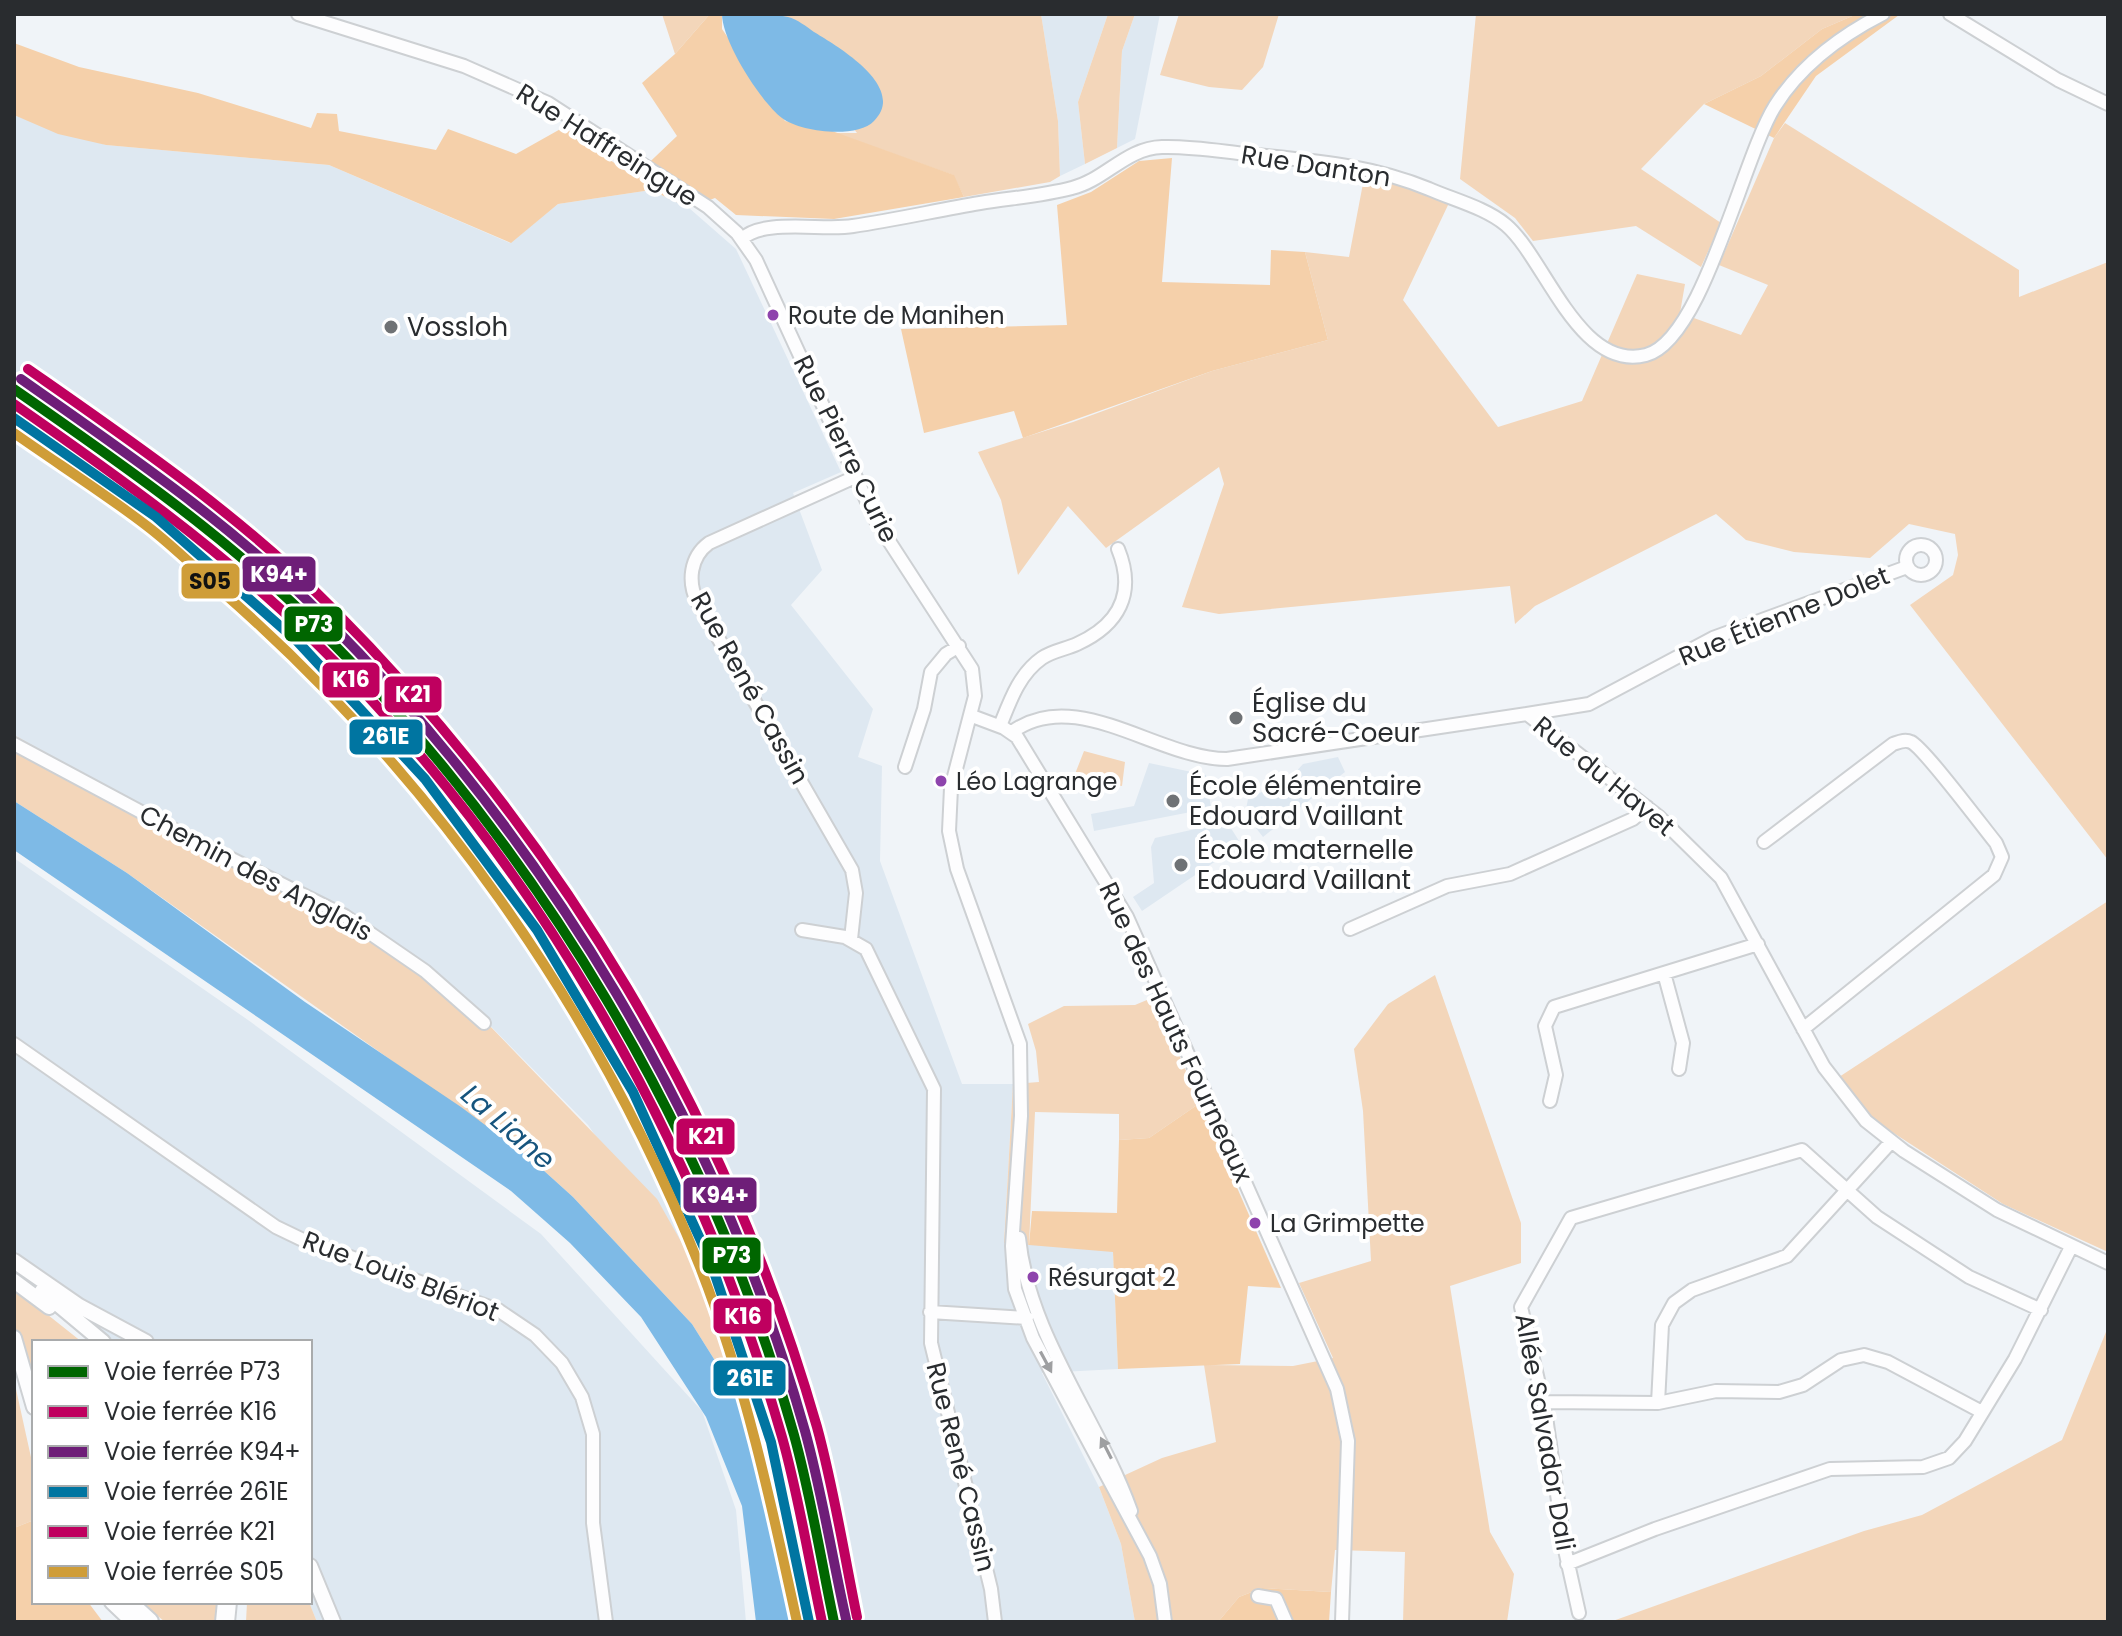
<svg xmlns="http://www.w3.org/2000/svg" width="2122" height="1636" font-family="Poppins,sans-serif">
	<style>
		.built { fill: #dee8f1 }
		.green { fill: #f3d6ba }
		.forest { fill: #f5d0aa }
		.water { fill: #7ebae6 }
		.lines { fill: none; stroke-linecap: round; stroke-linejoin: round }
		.minor-casing { stroke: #cdd0d3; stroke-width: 16 }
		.major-casing { stroke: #cdd0d3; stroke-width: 18 }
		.highway-casing { stroke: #cdd0d3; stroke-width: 22 }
		.minor { stroke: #fdfdfe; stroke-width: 12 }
		.major { stroke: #fdfdfe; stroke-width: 14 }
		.highway { stroke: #fdfdfe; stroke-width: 18 }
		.rail-1-casing { stroke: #fff; stroke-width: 16 }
		.rail-2-casing { stroke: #fff; stroke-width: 16 }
		.rail-3-casing { stroke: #fff; stroke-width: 16 }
		.rail-4-casing { stroke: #fff; stroke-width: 16 }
		.rail-5-casing { stroke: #fff; stroke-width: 16 }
		.rail-6-casing { stroke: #fff; stroke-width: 16 }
		.rail-1 { stroke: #060; stroke-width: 10 }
		.rail-2 { stroke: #bf005f; stroke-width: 10 }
		.rail-3 { stroke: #6e1e78; stroke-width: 10 }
		.rail-4 { stroke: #0075a1; stroke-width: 10 }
		.rail-5 { stroke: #bf005f; stroke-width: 10 }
		.rail-6 { stroke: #cf9d38; stroke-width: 10 }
		.oneway { fill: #9e9fa1 }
		.bus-dot { fill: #8e44ad; stroke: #fff; stroke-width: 3 }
		.poi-dot { fill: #6f7275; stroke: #fff; stroke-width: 3 }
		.labels { text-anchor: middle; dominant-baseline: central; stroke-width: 8; stroke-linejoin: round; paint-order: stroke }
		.bus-label { font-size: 24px; fill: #292c2f; stroke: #fff; text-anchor: start }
		.street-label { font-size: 26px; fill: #292c2f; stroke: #fff }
		.poi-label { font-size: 26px; fill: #292c2f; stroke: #fff; text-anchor: start }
		.water-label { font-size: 28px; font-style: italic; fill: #16547d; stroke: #fff }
		.line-badge { stroke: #fff; stroke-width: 3 }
		.badge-label { font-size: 22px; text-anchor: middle; font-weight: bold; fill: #fff }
		.pale-badge-label { font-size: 22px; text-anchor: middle; font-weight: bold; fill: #111 }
	</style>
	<rect width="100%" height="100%" fill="#f0f4f8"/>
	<path class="built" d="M 1041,14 L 1108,14 L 1078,102 L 1085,164 L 1060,176 L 1058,121 Z
		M 1135,14 L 1160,14 L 1135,139 L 1117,148 L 1122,51 Z
		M 14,115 L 106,145 L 329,165 L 510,243 L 558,204 L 651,190 L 689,208 L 736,249 L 841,472 L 793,493 L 822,570 L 791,605 L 873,709 L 858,757 L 882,766 L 880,861 L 962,1084 L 1013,1084 L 1004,1242 L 1113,1251 L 1118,1369 L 1042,1373 L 1099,1487 L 1121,1544 L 1135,1622 L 811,1622 L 774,1451 L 736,1339 L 588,1125 L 462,997 L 214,847 L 14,735 Z
		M 1338,757 L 1345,772 L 1263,837 L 1245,814 L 1248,799 L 1291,777 L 1303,764 Z
		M 1149,763 L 1206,775 L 1211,808 L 1094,831 L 1091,814 L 1134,806 Z
		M 1227,822 L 1241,844 L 1142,911 L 1133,897 L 1154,883 L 1151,847 L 1155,838 Z
		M 14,858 L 248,1020 L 541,1234 L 702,1411 L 736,1510 L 746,1622 L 317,1622 L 309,1602 L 310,1342 L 116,1342 L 92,1325 L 67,1292 L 14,1255 Z"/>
	<path class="green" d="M 662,14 L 710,14 L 675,54 Z
		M 763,14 L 1041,14 L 1058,121 L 1060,176 L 1050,182 L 964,197 L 953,175 L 835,133 L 857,133 Z
		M 1108,14 L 1135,14 L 1122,51 L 1117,148 L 1085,164 L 1078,102 Z
		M 1179,14 L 1279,14 L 1263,67 L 1242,90 L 1209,87 L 1160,75 Z
		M 1476,14 L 1857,14 L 1822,29 L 1761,76 L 1704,104 L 1641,169 L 1721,223 L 1701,267 L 1636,226 L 1533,241 L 1515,218 L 1460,179 Z
		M 1785,123 L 2019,270 L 2019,297 L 2108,262 L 2108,860 L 1910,605 L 1953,575 L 1958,555 L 1955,534 L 1909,524 L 1870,558 L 1794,552 L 1746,540 L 1716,514 L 1535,606 L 1515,624 L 1510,586 L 1219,614 L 1182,607 L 1224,484 L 1219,467 L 1106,548 L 1068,506 L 1018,575 L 1001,500 L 978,452 L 1073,422 L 1212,371 L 1328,340 L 1305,252 L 1349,257 L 1365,173 L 1449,203 L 1403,300 L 1498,427 L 1582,401 L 1637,274 L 1685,284 L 1680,313 L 1741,335 L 1768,285 L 1719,265 L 1774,138 Z
		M 14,735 L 214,847 L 339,909 L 462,997 L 657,1199 L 736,1339 L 774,1451 L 811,1622 L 804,1622 L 777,1484 L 756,1426 L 692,1324 L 573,1197 L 532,1160 L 127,873 L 14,801 Z
		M 1084,751 L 1125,762 L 1122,786 L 1077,777 L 1075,774 Z
		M 2108,901 L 2108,1252 L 2003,1204 L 1872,1119 L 1839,1077 Z
		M 1435,975 L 1521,1223 L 1521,1263 L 1450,1286 L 1490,1532 L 1514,1574 L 1507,1622 L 1403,1622 L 1405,1552 L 1335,1550 L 1331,1592 L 1262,1588 L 1239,1597 L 1218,1622 L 1135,1622 L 1121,1544 L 1099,1487 L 1162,1458 L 1216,1442 L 1204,1365 L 1293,1366 L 1333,1358 L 1299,1283 L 1371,1261 L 1363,1111 L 1354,1049 L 1388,1004 Z
		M 1154,997 L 1200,1103 L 1149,1138 L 1119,1140 L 1119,1114 L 1035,1112 L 1029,1245 L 1004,1243 L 1013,1084 L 1039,1082 L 1036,1051 L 1028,1024 L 1064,1006 L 1135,1005 Z
		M 14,1288 L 82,1342 L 34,1342 L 34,1384 L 14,1326 Z
		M 2108,1327 L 2108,1622 L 1610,1622 L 1864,1531 L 1922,1515 L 2062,1440 Z
		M 14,1380 L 34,1471 L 34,1520 L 14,1528 Z
		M 141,1602 L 218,1602 L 215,1622 L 165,1622 Z
		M 247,1602 L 309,1602 L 317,1622 L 246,1622 Z"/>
	<path class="forest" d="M 710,14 L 722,14 L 722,29 L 785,121 L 832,131 L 954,175 L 964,197 L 834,219 L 736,215 L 715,198 L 689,208 L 651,190 L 558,204 L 511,243 L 329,165 L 106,145 L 58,134 L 14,115 L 14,43 L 79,67 L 198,93 L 311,128 L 317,113 L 337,114 L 339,131 L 436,150 L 448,129 L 516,154 L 564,127 L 634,177 L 677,136 L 642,83 L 675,54 Z
		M 1857,14 L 1899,15 L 1816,76 L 1774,138 L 1704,104 L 1761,76 L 1822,29 Z
		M 1172,158 L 1162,282 L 1270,285 L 1271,250 L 1305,252 L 1328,340 L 1212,371 L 1023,438 L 1014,411 L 924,433 L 901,329 L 1067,325 L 1057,205 L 1091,192 L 1139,161 Z
		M 1200,1103 L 1281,1288 L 1248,1286 L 1240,1364 L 1118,1369 L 1113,1252 L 1029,1245 L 1032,1211 L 1117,1213 L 1119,1140 L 1149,1138 Z
		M 34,1520 L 34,1602 L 88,1602 L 103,1622 L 14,1622 L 14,1528 Z
		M 1262,1588 L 1331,1592 L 1329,1622 L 1218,1622 L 1239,1597 Z"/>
	<path class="water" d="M 722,14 C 745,14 766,12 788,17 C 797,19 807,27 814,32 C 837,46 908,87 874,121 C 857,139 800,132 782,118 C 760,101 722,41 722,14 Z
		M 14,801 L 127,873 L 305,1002 L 461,1107 L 532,1160 L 573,1197 L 692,1324 L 756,1426 L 777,1484 L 804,1622 L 756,1622 L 742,1506 L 706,1417 L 641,1317 L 570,1243 L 511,1191 L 14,850 Z"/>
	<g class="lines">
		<defs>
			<path id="minor" d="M 298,14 L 464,66 L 548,103 L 708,207 L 737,233 L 756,260 L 876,521 L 972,669 L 975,696 L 951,788 L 949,831 L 957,869 L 1020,1044 L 1021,1116 L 1012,1246 L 1015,1289 L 1033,1338 L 1150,1556 L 1160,1584 L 1165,1622
				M 1950,14 L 2058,80 L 2108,104
				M 742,239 C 762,218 824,231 853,226 C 895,220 938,210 980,203 C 1010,198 1042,196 1072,188 C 1105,180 1126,148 1162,147 C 1190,146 1219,151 1247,154 C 1312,161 1368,164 1429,189 C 1454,200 1486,208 1506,225 C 1545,258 1579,372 1646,355 C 1703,340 1742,159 1775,106 C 1801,65 1840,36 1883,14
				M1906 560a15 15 0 1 1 30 0a15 15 0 1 1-30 0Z
				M 1527,714 L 1589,704 L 1713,638 L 1907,567
				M 972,716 L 1004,728 L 1017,737 L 1127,917 L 1337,1389 L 1348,1441 L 1342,1622
				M 1000,726 C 1010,701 1019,674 1042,658 C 1052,651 1066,649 1077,644 C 1119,625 1136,593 1118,549
				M 1012,732 C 1076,685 1158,759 1227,759 L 1527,714 L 1658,816 L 1721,878 L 1824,1067 L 1866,1121 L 1904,1151 L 1997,1210 L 2108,1263
				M 14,744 L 186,836 L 345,916 L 425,971 L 484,1023
				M 905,767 L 924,709 L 931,672 L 946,654 L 959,646
				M 1764,842 L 1893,744 C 1899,742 1905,739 1911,742 C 1923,747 1983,827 1996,843 L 2002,857 L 1994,875 L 1803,1029
				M 1350,929 L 1447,886 L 1510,874 L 1633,819 L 1647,807
				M 802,930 L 845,937 L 866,949 L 934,1089 L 931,1343 L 991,1589 L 995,1622
				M 851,939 L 856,893 L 852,870 L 698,603 C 687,582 690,557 709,543 L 855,477
				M 1664,973 L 1683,1043 L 1679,1069
				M 14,1044 L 276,1227 L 303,1240 L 498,1310 L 535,1335 L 562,1363 L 582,1397 L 593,1434 L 593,1523 L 606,1622
				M 1550,1101 L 1556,1075 L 1545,1026 L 1554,1007 L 1758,944
				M 1019,1238 C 1029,1336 1098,1419 1131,1511
				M 930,1312 L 1027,1318
				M 1544,1402 L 1658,1403 L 1716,1391 L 1779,1392 L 1803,1385 L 1841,1360 L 1864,1355 L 1888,1362 L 1982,1412
				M 1658,1403 L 1662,1325 L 1674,1303 L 1692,1290 L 1787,1256 L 1891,1142
				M 1567,1564 L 1655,1529 L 1830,1469 L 1923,1467 L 1949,1458 L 1965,1441 L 2015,1359 L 2071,1247
				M 1258,1596 L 1276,1599 L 1286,1622
				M 1579,1613 L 1565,1550 L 1545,1410 L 1521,1307 L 1571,1218 L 1802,1150 L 1877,1217 L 1969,1277 L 2041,1310"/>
			<path id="major" d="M 14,1261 L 79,1306 L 146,1342
				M 14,1281 L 49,1307
				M 42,1291 L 103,1342
				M 14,1338 L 34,1407
				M 310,1566 L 333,1622
				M 112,1602 L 133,1622"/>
			<path id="highway" d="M 127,1602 L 149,1622
				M 225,1622 L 227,1602"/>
		</defs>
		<use href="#minor" class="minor-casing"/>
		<use href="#major" class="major-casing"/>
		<use href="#highway" class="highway-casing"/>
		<use href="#minor" class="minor"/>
		<use href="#major" class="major"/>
		<use href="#highway" class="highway"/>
		<defs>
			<path id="rail-1" d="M 14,389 C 119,462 225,535 315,625 C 539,849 708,1129 794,1435 C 811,1496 821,1560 834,1622"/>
			<path id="rail-2" d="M 14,404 C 116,475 216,546 305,632 C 531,851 696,1136 782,1437 C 799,1497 809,1561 822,1622"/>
			<path id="rail-3" d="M 21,379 C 126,453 233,525 324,617 C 549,843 718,1123 805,1431 C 822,1492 832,1557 846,1619"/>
			<path id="rail-4" d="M 14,418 L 156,517 L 297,641 L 425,779 L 537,930 L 633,1092 L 711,1263 L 771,1442 L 809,1622"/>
			<path id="rail-5" d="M 28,369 C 134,443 241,516 332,608 C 560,837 728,1117 817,1427 C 834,1489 844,1554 857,1617"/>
			<path id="rail-6" d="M 14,433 C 58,464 104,493 147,526 C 172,545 195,568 219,589 C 429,772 597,1007 700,1267 C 745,1382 771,1502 797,1622"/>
		</defs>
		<use href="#rail-1" class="rail-1-casing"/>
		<use href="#rail-2" class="rail-2-casing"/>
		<use href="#rail-3" class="rail-3-casing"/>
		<use href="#rail-4" class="rail-4-casing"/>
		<use href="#rail-5" class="rail-5-casing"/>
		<use href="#rail-6" class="rail-6-casing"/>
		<use href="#rail-1" class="rail-1"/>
		<use href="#rail-2" class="rail-2"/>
		<use href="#rail-3" class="rail-3"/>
		<use href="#rail-4" class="rail-4"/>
		<use href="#rail-5" class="rail-5"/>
		<use href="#rail-6" class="rail-6"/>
	</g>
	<defs><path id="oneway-solid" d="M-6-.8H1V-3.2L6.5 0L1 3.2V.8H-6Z" transform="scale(2)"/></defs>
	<g class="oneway">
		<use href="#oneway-solid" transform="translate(1046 1362) rotate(62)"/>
		<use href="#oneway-solid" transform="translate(1106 1448) rotate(-117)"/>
	</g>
	<g class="bus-dot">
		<circle cx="773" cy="315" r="7"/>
		<circle cx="941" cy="781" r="7"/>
		<circle cx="1255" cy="1223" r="7"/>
		<circle cx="1033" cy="1277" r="7"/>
	</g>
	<g class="poi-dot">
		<circle cx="391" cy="327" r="8"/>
		<circle cx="1236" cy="718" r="8"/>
		<circle cx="1173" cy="801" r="8"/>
		<circle cx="1181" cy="865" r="8"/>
	</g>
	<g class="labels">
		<g class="bus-label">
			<text x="788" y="315">Route de Manihen</text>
			<text x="956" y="781">Léo Lagrange</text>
			<text x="1270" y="1223">La Grimpette</text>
			<text x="1048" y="1277">Résurgat 2</text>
		</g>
		<g class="street-label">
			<text transform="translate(607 145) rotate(32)">Rue Haffreingue</text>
			<text transform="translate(1316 166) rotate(9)">Rue Danton</text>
			<text transform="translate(846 449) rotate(64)">Rue Pierre Curie</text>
			<text transform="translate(1784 616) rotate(-22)">Rue Étienne Dolet</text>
			<text transform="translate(750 688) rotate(61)">Rue René Cassin</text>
			<text transform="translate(1604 776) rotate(39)">Rue du Havet</text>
			<text transform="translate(256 873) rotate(28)">Chemin des Anglais</text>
			<text transform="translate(1176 1032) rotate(65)">Rue des Hauts Fourneaux</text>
			<text transform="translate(401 1276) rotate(21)">Rue Louis Blériot</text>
			<text transform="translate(1545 1432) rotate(80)">Allée Salvador Dali</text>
			<text transform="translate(961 1467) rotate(76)">Rue René Cassin</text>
		</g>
		<g class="poi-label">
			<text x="407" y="327">Vossloh</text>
			<text x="1252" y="703">Église du<tspan x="1252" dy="30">Sacré-Coeur</tspan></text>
			<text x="1189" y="786">École élémentaire<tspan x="1189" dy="30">Edouard Vaillant</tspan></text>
			<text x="1197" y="850">École maternelle<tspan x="1197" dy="30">Edouard Vaillant</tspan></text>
		</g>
		<g class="water-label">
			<text transform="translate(508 1127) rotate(41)">La Liane</text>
		</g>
	</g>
	<g class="line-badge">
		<rect x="241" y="555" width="76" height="38" rx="8" fill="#6e1e78"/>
		<rect x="180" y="562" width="61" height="38" rx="8" fill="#cf9d38"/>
		<rect x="283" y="605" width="61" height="38" rx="8" fill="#060"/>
		<rect x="321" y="661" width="60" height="38" rx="8" fill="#bf005f"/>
		<rect x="383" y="675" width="60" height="39" rx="8" fill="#bf005f"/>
		<rect x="348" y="718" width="76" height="38" rx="8" fill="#0075a1"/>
		<rect x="675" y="1117" width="61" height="39" rx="8" fill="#bf005f"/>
		<rect x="682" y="1176" width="76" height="38" rx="8" fill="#6e1e78"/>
		<rect x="701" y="1236" width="61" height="39" rx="8" fill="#060"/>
		<rect x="712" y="1297" width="61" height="38" rx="8" fill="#bf005f"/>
		<rect x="712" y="1359" width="75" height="38" rx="8" fill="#0075a1"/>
	</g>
	<g class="badge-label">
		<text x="279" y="582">K94+</text>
		<text x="314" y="632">P73</text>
		<text x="351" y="687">K16</text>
		<text x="413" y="702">K21</text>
		<text x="386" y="744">261E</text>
		<text x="706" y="1144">K21</text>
		<text x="720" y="1203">K94+</text>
		<text x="732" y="1263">P73</text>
		<text x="743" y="1324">K16</text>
		<text x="750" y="1386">261E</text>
	</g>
	<g class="pale-badge-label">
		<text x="210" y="589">S05</text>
	</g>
	<rect width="2122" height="1636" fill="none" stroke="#292c2f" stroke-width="32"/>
	<rect x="32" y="1340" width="280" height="264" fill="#ffffff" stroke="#a9abac" stroke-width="2"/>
	<rect x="48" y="1366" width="40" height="12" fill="#006600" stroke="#a9abac" stroke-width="2"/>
	<text x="104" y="1380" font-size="24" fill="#292c2f">Voie ferrée P73</text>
	<rect x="48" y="1406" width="40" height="12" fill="#bf005f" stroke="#a9abac" stroke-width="2"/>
	<text x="104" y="1420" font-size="24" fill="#292c2f">Voie ferrée K16</text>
	<rect x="48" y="1446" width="40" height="12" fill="#6e1e78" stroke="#a9abac" stroke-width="2"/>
	<text x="104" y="1460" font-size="24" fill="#292c2f">Voie ferrée K94+</text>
	<rect x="48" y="1486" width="40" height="12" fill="#0075a1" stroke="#a9abac" stroke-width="2"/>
	<text x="104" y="1500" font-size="24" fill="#292c2f">Voie ferrée 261E</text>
	<rect x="48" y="1526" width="40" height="12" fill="#bf005f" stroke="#a9abac" stroke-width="2"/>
	<text x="104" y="1540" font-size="24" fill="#292c2f">Voie ferrée K21</text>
	<rect x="48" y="1566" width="40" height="12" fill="#cf9d38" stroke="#a9abac" stroke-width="2"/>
	<text x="104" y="1580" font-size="24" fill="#292c2f">Voie ferrée S05</text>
</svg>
